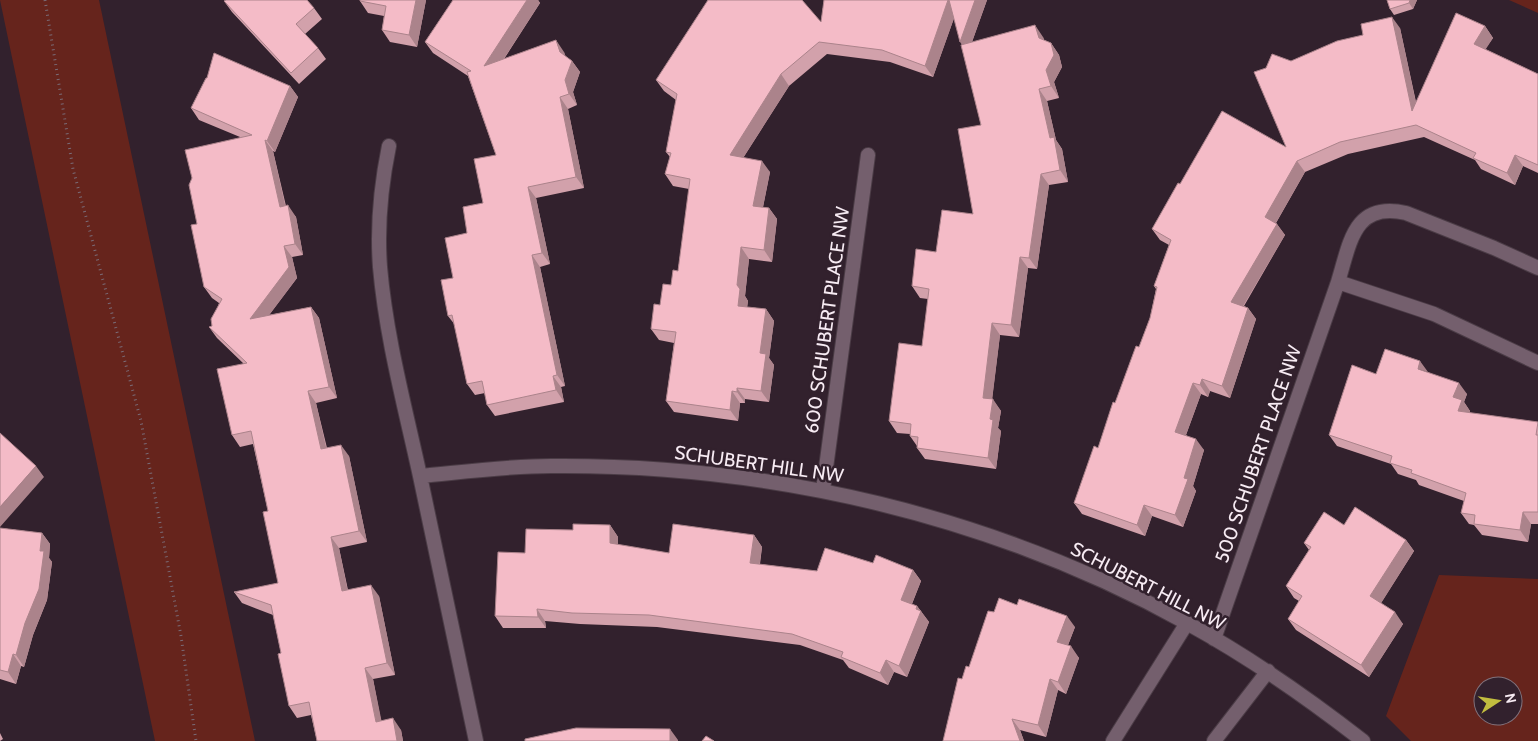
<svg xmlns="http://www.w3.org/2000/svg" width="1538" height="741" font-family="Cabin,sans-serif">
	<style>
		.green { fill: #66241c; fill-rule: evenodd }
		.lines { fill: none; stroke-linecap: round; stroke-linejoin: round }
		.minor-casing { stroke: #4b3c46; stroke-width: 16 }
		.path { stroke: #7a6b76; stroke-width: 3; stroke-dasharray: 1 4; stroke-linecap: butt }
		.minor { stroke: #745f6d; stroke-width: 14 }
		.wall { fill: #d2a1ab }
		.shaded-wall { fill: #ab838b }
		.building { fill: #f4bbc7; stroke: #ab838b }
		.labels { text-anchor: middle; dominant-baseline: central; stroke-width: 5; stroke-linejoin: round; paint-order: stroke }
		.street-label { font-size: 19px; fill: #f7ebf3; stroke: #32212d }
	</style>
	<rect width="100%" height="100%" fill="#32212d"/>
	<path class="green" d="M 0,0 L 99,0 L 255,741 L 155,741 Z
		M 1509,0 L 1538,0 L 1538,13 Z
		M 1439,575 L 1538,579 L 1538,741 L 1411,741 L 1386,716 ZM 1483,686 L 1513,686 L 1513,716 L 1483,716 Z"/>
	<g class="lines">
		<defs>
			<path id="minor" d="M 389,146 C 381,185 377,226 380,267 C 386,337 405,407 420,476
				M 1338,282 L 1434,314 L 1538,363
				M 823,490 L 868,155
				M 1214,639 L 1338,282 C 1350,244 1353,201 1406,213 L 1494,248 L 1538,268
				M 476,741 L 420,476 C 463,472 508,466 551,466 C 772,464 993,516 1187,623 C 1249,657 1308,698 1363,741
				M 1113,741 L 1187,623
				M 1214,741 L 1268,671"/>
		</defs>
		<use href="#minor" class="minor-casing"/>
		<path class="path" d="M 45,0 L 73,169 L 141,421 L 181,636 L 196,741"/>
		<use href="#minor" class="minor"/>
	</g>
	<path class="wall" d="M 360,0 L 426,0 L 417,47 L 390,42 L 382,30 L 384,16 L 368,13 L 360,1 Z
		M 453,0 L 538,0 L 540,3 L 504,59 L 564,52 L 565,56 L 572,61 L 580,72 L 573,92 L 577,105 L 568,109 L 584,188 L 536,198 L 550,264 L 540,267 L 565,386 L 561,387 L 564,402 L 495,416 L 487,405 L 485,393 L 475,395 L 467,384 L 455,325 L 448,316 L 453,278 L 467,233 L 483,203 L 496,155 L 468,76 L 433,53 L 425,42 Z
		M 824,0 L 987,0 L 972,42 L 1043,37 L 1044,40 L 1051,43 L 1059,55 L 1062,67 L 1054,82 L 1059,98 L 1047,101 L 1056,140 L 1062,149 L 1068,182 L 1049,185 L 1037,269 L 1028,268 L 1019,337 L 1000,335 L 992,399 L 1001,411 L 998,428 L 1001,431 L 996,469 L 925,459 L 917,448 L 917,446 L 910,436 L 910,434 L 897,433 L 889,421 L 922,346 L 928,299 L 920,298 L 912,286 L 936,252 L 973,214 L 981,125 L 962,44 L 954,18 L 933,77 L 890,62 L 827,54 L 789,86 L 743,158 L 770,172 L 763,207 L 769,208 L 777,219 L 772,262 L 749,259 L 745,296 L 748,301 L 747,307 L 766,309 L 774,321 L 769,358 L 774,365 L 769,402 L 745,399 L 745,403 L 740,403 L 738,421 L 674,412 L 666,401 L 674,343 L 659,340 L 651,329 L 660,305 L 678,271 L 689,189 L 673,186 L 665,174 L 670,157 L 666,152 L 676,100 L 664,91 L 656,80 L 821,22 Z
		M 1387,0 L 1417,0 L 1413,9 L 1394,15 L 1390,9 Z
		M 224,1 L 314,8 L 322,19 L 305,34 L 318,48 L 326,59 L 299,84 L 232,12 Z
		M 1485,26 L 1493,38 L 1485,49 L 1538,74 L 1538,173 L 1523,166 L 1515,185 L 1481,169 L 1475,160 L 1424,137 L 1348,154 L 1305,172 L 1276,223 L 1285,235 L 1244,306 L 1248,308 L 1256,319 L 1230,398 L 1210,391 L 1208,397 L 1201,394 L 1186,435 L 1204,450 L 1193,486 L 1196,491 L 1183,527 L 1152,516 L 1145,536 L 1082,514 L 1074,503 L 1098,448 L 1115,403 L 1139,347 L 1150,318 L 1156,289 L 1154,286 L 1169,245 L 1160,240 L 1152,229 L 1180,184 L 1286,147 L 1291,61 L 1400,28 L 1416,102 Z
		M 290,86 L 298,97 L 275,152 L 273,151 L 286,206 L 296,217 L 303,255 L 292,257 L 297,278 L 269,315 L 311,307 L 319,318 L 337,398 L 316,403 L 327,448 L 349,456 L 367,542 L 339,548 L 348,590 L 379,596 L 395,675 L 373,679 L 381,721 L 401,730 L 403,741 L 317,741 L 311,715 L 297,718 L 289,706 L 281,653 L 273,615 L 242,603 L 234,592 L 278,583 L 268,511 L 253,444 L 240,447 L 232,435 L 244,364 L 217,338 L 209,327 L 212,326 L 219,303 L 212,298 L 204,287 L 197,224 L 240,137 L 199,120 L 191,108 Z
		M 1428,372 L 1467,394 L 1464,402 L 1470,411 L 1469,413 L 1538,422 L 1538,524 L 1531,524 L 1528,542 L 1482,535 L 1474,525 L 1469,524 L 1461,513 L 1464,501 L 1419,485 L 1416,480 L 1398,474 L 1391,464 L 1337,446 L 1329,435 L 1376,374 Z
		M 610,525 L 618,537 L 618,545 L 669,553 L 754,535 L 762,547 L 760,564 L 817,571 L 873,563 L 913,570 L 921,581 L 912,604 L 917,606 L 929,622 L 907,677 L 894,672 L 888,685 L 849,668 L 843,660 L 800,645 L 657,627 L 580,624 L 545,621 L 546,628 L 503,628 L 495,616 L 525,553 L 573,530 Z
		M 1344,525 L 1406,540 L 1414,551 L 1381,603 L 1403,624 L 1369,677 L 1296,630 L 1288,619 L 1299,601 L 1294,598 L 1286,586 L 1309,550 L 1304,543 Z
		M 0,528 L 42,533 L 50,544 L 49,558 L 52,562 L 47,600 L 33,635 L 24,667 L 21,666 L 16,684 L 0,679 Z
		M 994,612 L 1075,627 L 1068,645 L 1079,658 L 1066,694 L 1058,690 L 1046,737 L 1020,730 L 1024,741 L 943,741 L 962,679 L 969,667 Z
		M 0,733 L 3,739 L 0,741 Z"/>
	<path class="shaded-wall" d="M 416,0 L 426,0 L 417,47 L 409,35 Z
		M 527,0 L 538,0 L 540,3 L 492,77 L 484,66 Z
		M 948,0 L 950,0 L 957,10 L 933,77 L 925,66 Z
		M 975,0 L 987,0 L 968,53 L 960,42 Z
		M 1410,0 L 1417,0 L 1413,9 L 1409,3 Z
		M 1392,17 L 1400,28 L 1420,122 L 1412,111 Z
		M 1035,25 L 1043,37 L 1047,49 L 1039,38 Z
		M 1485,26 L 1493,38 L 1482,55 L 1474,44 Z
		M 556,40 L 564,52 L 568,63 L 560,52 Z
		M 1051,43 L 1059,55 L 1062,67 L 1054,82 L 1059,98 L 1051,86 L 1046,70 Z
		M 572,61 L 580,72 L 573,92 L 577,105 L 569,94 L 565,80 Z
		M 781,74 L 789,86 L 738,166 L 730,155 Z
		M 290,86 L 298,97 L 275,152 L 267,141 Z
		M 1039,89 L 1047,101 L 1056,140 L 1062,149 L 1068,182 L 1060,170 L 1050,138 Z
		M 560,97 L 568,109 L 584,188 L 576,177 Z
		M 265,140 L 273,151 L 288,218 L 280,207 Z
		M 1515,155 L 1523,166 L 1515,185 L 1507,173 Z
		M 762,161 L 770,172 L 761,217 L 753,206 Z
		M 1297,161 L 1305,172 L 1273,228 L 1265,217 Z
		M 1041,174 L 1049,185 L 1037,269 L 1029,258 Z
		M 528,187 L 536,198 L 550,264 L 542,253 Z
		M 288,205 L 296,217 L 303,255 L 295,244 Z
		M 769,208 L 777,219 L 772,262 L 764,250 Z
		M 1277,224 L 1285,235 L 1239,313 L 1231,302 Z
		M 284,246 L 292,257 L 297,278 L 258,330 L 250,319 Z
		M 741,247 L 749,259 L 745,296 L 748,301 L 746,317 L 738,306 L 737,285 Z
		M 532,255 L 540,267 L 565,386 L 557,375 Z
		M 1020,257 L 1028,268 L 1019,337 L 1011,325 Z
		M 311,307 L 319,318 L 337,398 L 329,387 Z
		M 1248,308 L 1256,319 L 1230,398 L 1222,386 Z
		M 766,309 L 774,321 L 769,358 L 774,365 L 769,402 L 761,391 L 760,353 Z
		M 992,323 L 1000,335 L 991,409 L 983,398 Z
		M 1420,361 L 1428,372 L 1418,369 Z
		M 553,376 L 561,387 L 564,402 L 556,390 Z
		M 1202,379 L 1210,391 L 1208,397 L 1200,385 Z
		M 1193,383 L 1201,394 L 1183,443 L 1175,432 Z
		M 1459,383 L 1467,394 L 1464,402 L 1470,411 L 1466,422 L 1458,411 L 1453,397 Z
		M 737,388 L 745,399 L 745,403 L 737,392 Z
		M 308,391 L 316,403 L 329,460 L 321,449 Z
		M 732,391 L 740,403 L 738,421 L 730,410 Z
		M 993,399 L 1001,411 L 998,428 L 1001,431 L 996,469 L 988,458 L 990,419 Z
		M 1196,439 L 1204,450 L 1193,486 L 1196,491 L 1183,527 L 1175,515 L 1184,478 Z
		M 341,445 L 349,456 L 367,542 L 359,531 Z
		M 36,466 L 44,477 L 0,527 L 0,507 Z
		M 1144,505 L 1152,516 L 1145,536 L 1137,525 Z
		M 1523,512 L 1531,524 L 1528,542 L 1520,530 Z
		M 610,525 L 618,537 L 618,555 L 610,543 Z
		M 42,533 L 50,544 L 49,558 L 52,562 L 47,600 L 33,635 L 24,667 L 16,655 L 40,551 Z
		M 754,535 L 762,547 L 758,575 L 750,563 Z
		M 331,537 L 339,548 L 350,602 L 342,591 Z
		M 1406,540 L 1414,551 L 1378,608 L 1370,596 Z
		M 913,570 L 921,581 L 909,611 L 901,600 Z
		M 371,585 L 379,596 L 395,675 L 387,663 Z
		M 917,606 L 929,622 L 907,677 L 899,666 Z
		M 537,609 L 545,621 L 546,628 L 538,617 Z
		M 1395,612 L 1403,624 L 1369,677 L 1361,665 Z
		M 1067,616 L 1075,627 L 1065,653 L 1057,642 Z
		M 1071,646 L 1079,658 L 1066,694 L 1058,682 Z
		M 13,654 L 21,666 L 16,684 L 8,672 Z
		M 886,660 L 894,672 L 888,685 L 880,673 Z
		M 365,668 L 373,679 L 384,733 L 376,722 Z
		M 1050,679 L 1058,690 L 1046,737 L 1038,725 Z
		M 393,718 L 401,730 L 403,741 L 397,741 Z
		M 1012,719 L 1020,730 L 1024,741 L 1020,741 Z
		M 670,729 L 678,740 L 678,741 L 670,741 Z"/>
	<path class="building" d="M 226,0 L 307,0 L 314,8 L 296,24 L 318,48 L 291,73 L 224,1 Z
		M 360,0 L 416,0 L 409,35 L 382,30 L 386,6 L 360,1 Z
		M 453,0 L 527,0 L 484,66 L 556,40 L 560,52 L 572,61 L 565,80 L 569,94 L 560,97 L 576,177 L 528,187 L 542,253 L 532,255 L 557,375 L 553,376 L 556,390 L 487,405 L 482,381 L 467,384 L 452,315 L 448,316 L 441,280 L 453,278 L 445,238 L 467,233 L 463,207 L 483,203 L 474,159 L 496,155 L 467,72 L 471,71 L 425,42 Z
		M 708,0 L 802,0 L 821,22 L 824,0 L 948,0 L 925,66 L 882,50 L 819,42 L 781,74 L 730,155 L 762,161 L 753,206 L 769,208 L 764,250 L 741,247 L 737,285 L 740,289 L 738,306 L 766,309 L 760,353 L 766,354 L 761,391 L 737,388 L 737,392 L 732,391 L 730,410 L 666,401 L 676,332 L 651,329 L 654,304 L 660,305 L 663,284 L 671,285 L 673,270 L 678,271 L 690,179 L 665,174 L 671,153 L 666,152 L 677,94 L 656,80 Z
		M 949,0 L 975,0 L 960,42 Z
		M 1387,0 L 1410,0 L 1409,3 L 1390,9 Z
		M 1456,13 L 1485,26 L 1474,44 L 1538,74 L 1538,165 L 1515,155 L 1507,173 L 1473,158 L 1476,153 L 1416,125 L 1340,142 L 1297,161 L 1265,217 L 1277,224 L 1231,302 L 1248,308 L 1222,386 L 1202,379 L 1200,385 L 1193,383 L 1175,432 L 1196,439 L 1184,478 L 1188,479 L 1175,515 L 1144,505 L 1137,525 L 1074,503 L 1094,446 L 1098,448 L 1113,402 L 1115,403 L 1136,346 L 1139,347 L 1150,318 L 1157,287 L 1154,286 L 1171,240 L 1152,229 L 1178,183 L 1180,184 L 1222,111 L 1286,147 L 1254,72 L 1266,68 L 1272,54 L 1291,61 L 1337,41 L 1363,35 L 1361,24 L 1392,17 L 1412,111 Z
		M 1035,25 L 1039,38 L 1051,43 L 1054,55 L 1046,70 L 1051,86 L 1039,89 L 1050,138 L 1054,137 L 1060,170 L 1041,174 L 1029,258 L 1020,257 L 1011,325 L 992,323 L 983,398 L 993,399 L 990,419 L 993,420 L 988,458 L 917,448 L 918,437 L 910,436 L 911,424 L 889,421 L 899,343 L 922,346 L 929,289 L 912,286 L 916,249 L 936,252 L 942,210 L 973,214 L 958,129 L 981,125 L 961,45 Z
		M 214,53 L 290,86 L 267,141 L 265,140 L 280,207 L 288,205 L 295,244 L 284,246 L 289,267 L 250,319 L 311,307 L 329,387 L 308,391 L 321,449 L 341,445 L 359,531 L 331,537 L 342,591 L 371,585 L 387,663 L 365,668 L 376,722 L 393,718 L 397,741 L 317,741 L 309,702 L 289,706 L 278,654 L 281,653 L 271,605 L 234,592 L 278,583 L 263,512 L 268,511 L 251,431 L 232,435 L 217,369 L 247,363 L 209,327 L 212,326 L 211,319 L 222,299 L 204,287 L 191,225 L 197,224 L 189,185 L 192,178 L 185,150 L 252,135 L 191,108 L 206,78 L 207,78 Z
		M 1385,349 L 1420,361 L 1418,369 L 1459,383 L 1453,397 L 1462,400 L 1458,411 L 1538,422 L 1536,435 L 1538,435 L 1538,512 L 1523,512 L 1520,530 L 1474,524 L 1475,515 L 1461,513 L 1466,493 L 1411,473 L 1412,470 L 1390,463 L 1392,456 L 1329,435 L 1352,365 L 1376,374 Z
		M 0,433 L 36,466 L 0,507 Z
		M 1355,507 L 1406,540 L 1370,596 L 1395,612 L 1361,665 L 1288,619 L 1302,596 L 1286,586 L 1311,547 L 1304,543 L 1324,512 L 1344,525 Z
		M 573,524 L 610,525 L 610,543 L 669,553 L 673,524 L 754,535 L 750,563 L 817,571 L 825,548 L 873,563 L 876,555 L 913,570 L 901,600 L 917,606 L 916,609 L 921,611 L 899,666 L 886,660 L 880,673 L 841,657 L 843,652 L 792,634 L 649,615 L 572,613 L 537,609 L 538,617 L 495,616 L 498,552 L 525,553 L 526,529 L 573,530 Z
		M 0,528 L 42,533 L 40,551 L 44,551 L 39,589 L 25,623 L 16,655 L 13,654 L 8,672 L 0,670 Z
		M 999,598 L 1017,605 L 1019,599 L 1067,616 L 1057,642 L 1071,646 L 1058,682 L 1050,679 L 1038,725 L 1012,719 L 1020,741 L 943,741 L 958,678 L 962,679 L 966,666 L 969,667 L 988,611 L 994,612 Z
		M 576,728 L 670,729 L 670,741 L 525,741 L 525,739 Z
		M 706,736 L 714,741 L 702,741 Z"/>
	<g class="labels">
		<g class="street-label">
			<text transform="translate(827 320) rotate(-82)">600 SCHUBERT PLACE NW</text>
			<text transform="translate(1258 454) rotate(-71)">500 SCHUBERT PLACE NW</text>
			<text transform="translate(759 464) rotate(8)">SCHUBERT HILL NW</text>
			<text transform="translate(1148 586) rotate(27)">SCHUBERT HILL NW</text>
		</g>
	</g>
	<g transform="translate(1498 701) rotate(78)"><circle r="24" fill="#32212d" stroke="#81727c"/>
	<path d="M0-4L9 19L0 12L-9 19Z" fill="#c2bd3f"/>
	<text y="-8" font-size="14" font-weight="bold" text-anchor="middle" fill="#f7ebf3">N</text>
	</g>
</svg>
